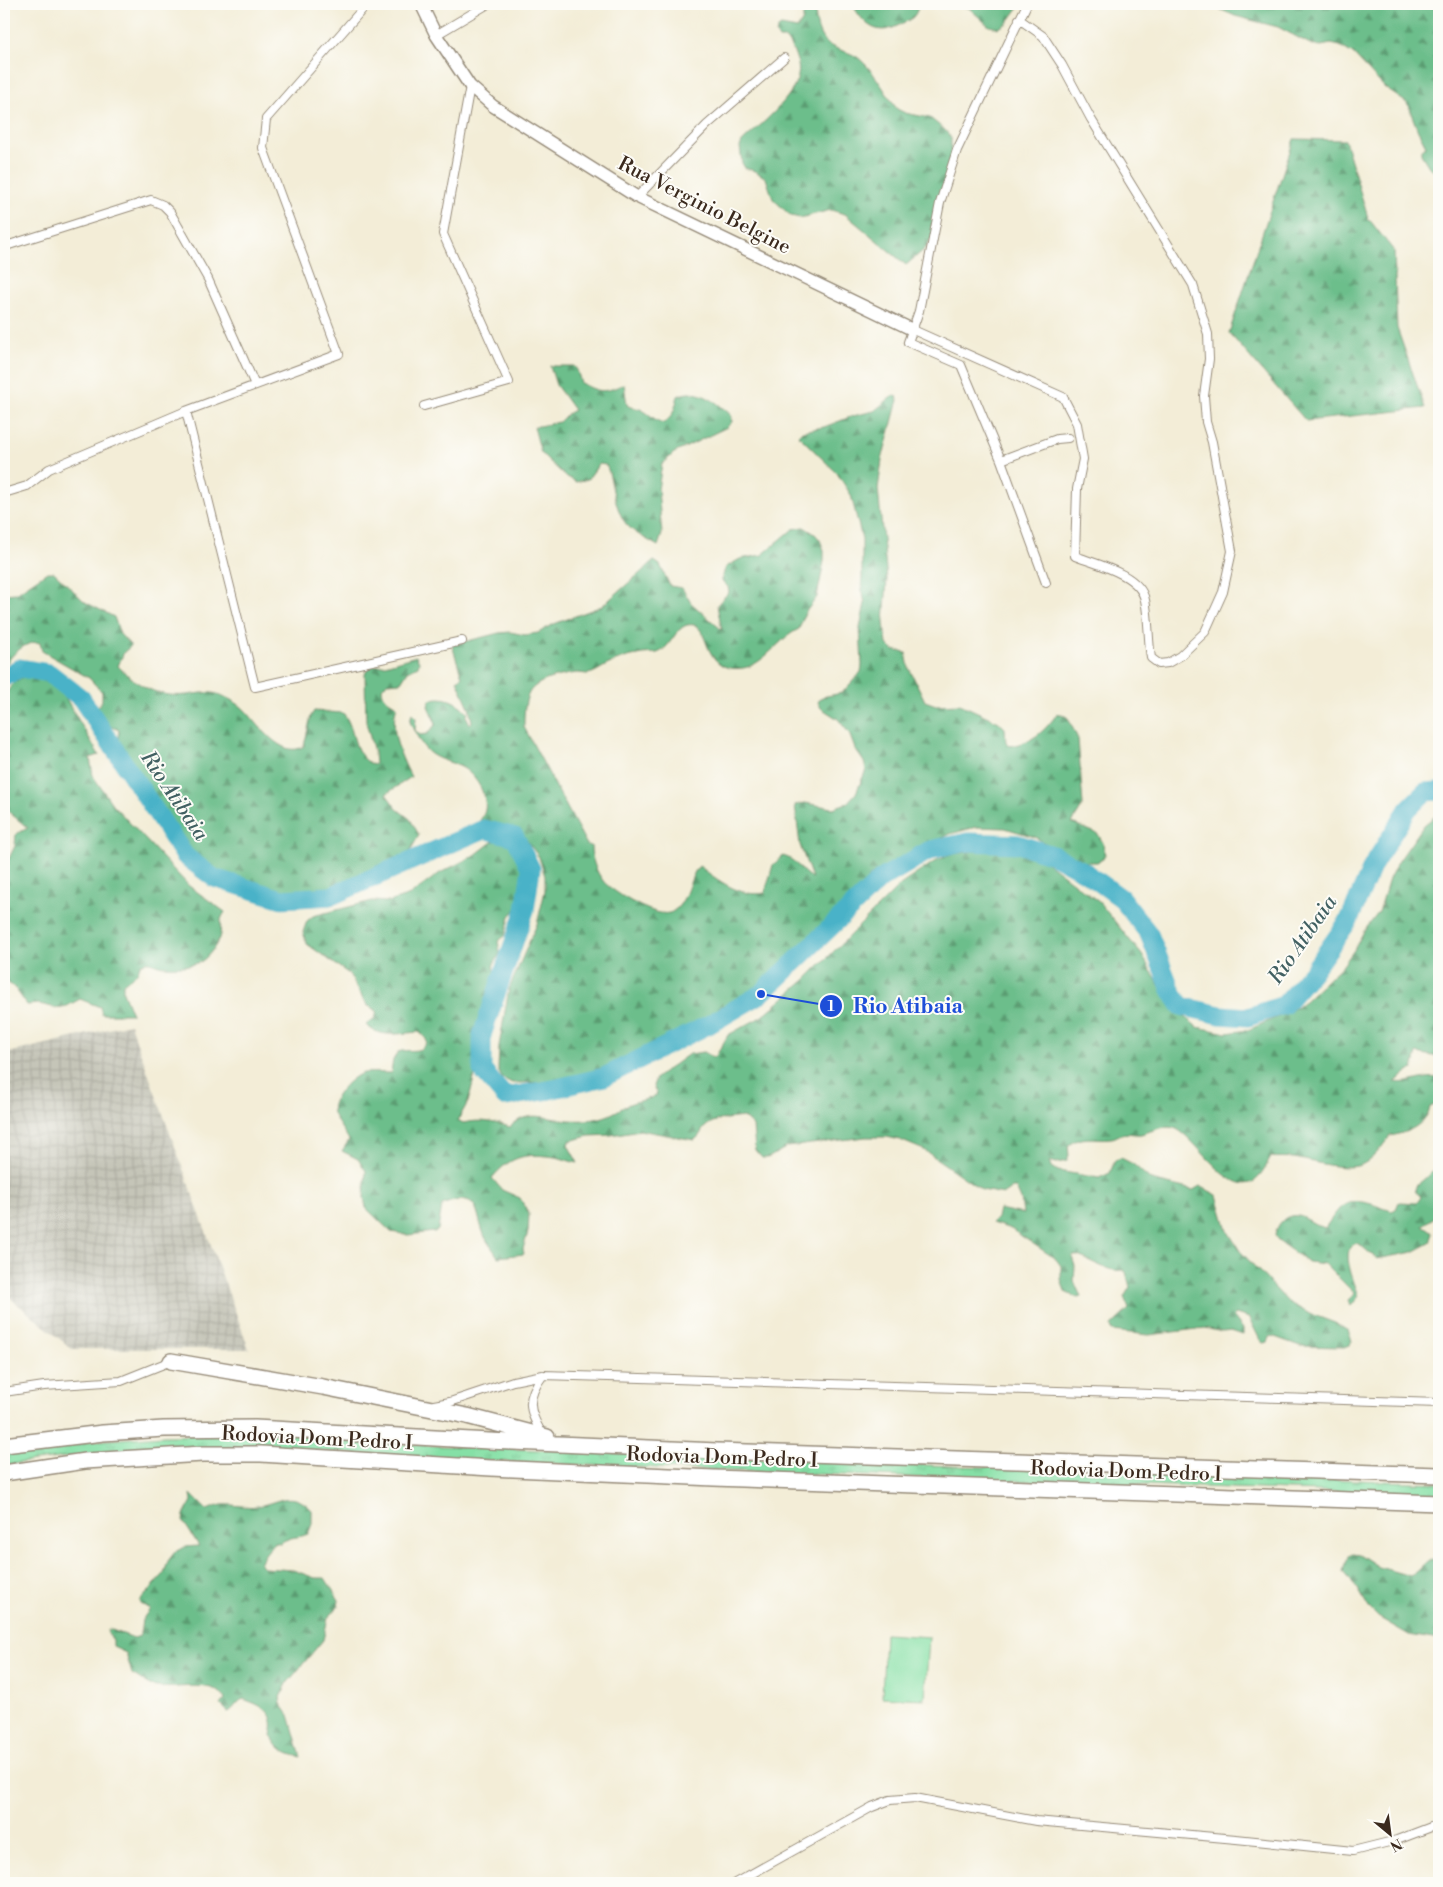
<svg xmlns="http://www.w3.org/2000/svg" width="1443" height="1887" font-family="'Libre Bodoni',serif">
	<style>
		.industrial { fill: url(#industrial-grid) }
		.grass { fill: url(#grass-tufts); stroke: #608562 }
		.forest { fill: url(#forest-firs); stroke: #547454 }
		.pitch { fill: #85e0a6; stroke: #608562 }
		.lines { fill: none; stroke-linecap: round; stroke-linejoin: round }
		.river { stroke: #49b2c8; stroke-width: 19 }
		.street-casing { stroke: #978c7a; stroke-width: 10 }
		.secondary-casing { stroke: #978c7a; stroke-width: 14 }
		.highway-casing { stroke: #978c7a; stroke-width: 18 }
		.street { stroke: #fff; stroke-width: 8 }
		.secondary { stroke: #fff; stroke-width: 11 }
		.highway { stroke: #fff; stroke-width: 15 }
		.labels { text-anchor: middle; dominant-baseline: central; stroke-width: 4; stroke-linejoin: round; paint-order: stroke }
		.street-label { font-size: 20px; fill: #3b2a1e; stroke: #fdfcf7 }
		.water-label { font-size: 21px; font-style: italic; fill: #416062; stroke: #fdfcf7 }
		.leader { fill: none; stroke: #1d4ed8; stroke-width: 2 }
		.callout-dot { fill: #1d4ed8; stroke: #fdfcf7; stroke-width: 2 }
		.mark-label { font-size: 15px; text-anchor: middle; font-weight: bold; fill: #fff }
		.callout-label { font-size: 21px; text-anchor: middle; font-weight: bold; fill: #1d4ed8; stroke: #fdfcf7; stroke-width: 4; stroke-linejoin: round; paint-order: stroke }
	</style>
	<defs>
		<pattern id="industrial-grid" width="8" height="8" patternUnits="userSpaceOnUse" patternTransform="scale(1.25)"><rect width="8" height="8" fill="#c5c5b8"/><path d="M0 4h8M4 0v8" fill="none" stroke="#aaa99e"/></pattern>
		<pattern id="grass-tufts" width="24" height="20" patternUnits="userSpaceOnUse" patternTransform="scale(1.25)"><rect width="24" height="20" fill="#85e0a6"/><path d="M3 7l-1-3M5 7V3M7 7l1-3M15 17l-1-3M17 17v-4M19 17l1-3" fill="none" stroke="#74c08e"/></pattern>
		<pattern id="forest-firs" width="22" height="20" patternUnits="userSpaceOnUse" patternTransform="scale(1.25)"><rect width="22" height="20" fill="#6cbe8b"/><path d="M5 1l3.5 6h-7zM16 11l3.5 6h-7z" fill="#5a9b71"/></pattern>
	</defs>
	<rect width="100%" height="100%" fill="#fdfcf7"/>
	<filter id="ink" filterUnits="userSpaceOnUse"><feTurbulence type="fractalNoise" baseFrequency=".02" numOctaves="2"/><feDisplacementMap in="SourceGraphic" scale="10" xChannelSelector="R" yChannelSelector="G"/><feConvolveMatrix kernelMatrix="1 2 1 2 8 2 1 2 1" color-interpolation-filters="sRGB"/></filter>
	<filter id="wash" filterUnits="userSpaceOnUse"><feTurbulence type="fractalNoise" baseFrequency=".0096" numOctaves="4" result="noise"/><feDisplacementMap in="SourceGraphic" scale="20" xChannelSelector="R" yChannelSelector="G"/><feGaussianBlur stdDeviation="1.12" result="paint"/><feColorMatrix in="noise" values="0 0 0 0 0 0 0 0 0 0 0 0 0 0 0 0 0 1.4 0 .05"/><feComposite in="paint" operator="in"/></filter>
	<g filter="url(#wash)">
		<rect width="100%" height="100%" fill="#f3edd7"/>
		<path class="industrial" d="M 130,1024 L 249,1349 L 72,1349 L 4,1293 L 4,1054 Z"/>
		<path class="grass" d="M 295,1434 L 370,1443 L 754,1459 L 1439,1483 L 1439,1495 L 756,1472 L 369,1456 L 297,1448 L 232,1448 L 81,1455 L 4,1465 L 4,1452 L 105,1440 L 163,1436 Z"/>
		<path class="forest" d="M 803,4 L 816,4 C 814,17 817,39 831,46 C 842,52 853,52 862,61 C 876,74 886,94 897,109 L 905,113 L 930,118 L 945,130 L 951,138 L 951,158 L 934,235 L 926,248 L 906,265 L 845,214 L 831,210 L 800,218 L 791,216 L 773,199 L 766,178 L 755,171 L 745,168 L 742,163 L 740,147 L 742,142 C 758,127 794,98 798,76 C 801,64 793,49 786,39 L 779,39 L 776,34 L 778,28 L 781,26 L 797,29 L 803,20 Z
			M 852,4 L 921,4 C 917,8 917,13 913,17 C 910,20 903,23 899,25 C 876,38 863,23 852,4 Z
			M 954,4 L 1021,4 L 1007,23 L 999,28 L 989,26 L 969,8 Z
			M 1212,4 L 1439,4 L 1439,171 L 1431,170 L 1421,154 L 1421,149 L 1426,146 L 1418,131 L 1407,103 L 1385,88 L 1353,54 L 1340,46 L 1331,44 L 1321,46 L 1312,45 L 1278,27 L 1235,16 L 1215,7 Z
			M 1294,139 L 1345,140 L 1368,218 L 1394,251 L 1397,328 L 1425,408 L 1306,421 L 1229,333 Z
			M 550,366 L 574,366 L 577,370 L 581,383 C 600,393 604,393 624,384 L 627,405 C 632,409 637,407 642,410 C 650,414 655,421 664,423 C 674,416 675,407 678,396 C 697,386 718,403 731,415 L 732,422 L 727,427 L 674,453 L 662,464 L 658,490 L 662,534 L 658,546 C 629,529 623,528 614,495 C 611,484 611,475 606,465 L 599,464 L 588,479 L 576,482 L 564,475 L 541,453 L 534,427 L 559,422 L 567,414 L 574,410 L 556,385 Z
			M 894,395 L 897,396 L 898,400 L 882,460 L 878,489 L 887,579 L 884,623 L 887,644 L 893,650 L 906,653 L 909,668 L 925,701 L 936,705 L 960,704 L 999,722 L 1005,728 L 1006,742 L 1010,746 C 1033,742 1044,732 1057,714 L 1062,714 L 1068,718 L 1078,739 L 1083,805 L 1072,823 L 1098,834 L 1103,843 L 1105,855 L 1103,859 L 1097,862 L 1081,862 L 1063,854 L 1035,837 L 1005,828 L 976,827 L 950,834 L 871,875 L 849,902 L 797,961 L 717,1022 L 665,1047 L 607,1081 L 591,1087 L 577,1088 L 554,1082 L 512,1083 L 502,1078 L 498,1070 L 499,1046 L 509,989 L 537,924 L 545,891 L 545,876 L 539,857 L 525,838 L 514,831 L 500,827 L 473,830 C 477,825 484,816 485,810 C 488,795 475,775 463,768 C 453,762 441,761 431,754 C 421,747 416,733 410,722 L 412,713 L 416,718 L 415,730 L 420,735 L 427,734 L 436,724 L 428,706 L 430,700 C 443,694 461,703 468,714 L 466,716 L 470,724 L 472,722 L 469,707 L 457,680 L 462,677 L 452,645 L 499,633 L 510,632 L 525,635 L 538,633 L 554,624 L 602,606 L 654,561 L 660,565 L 670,586 L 682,588 L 691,603 L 722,630 L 717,605 L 729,592 L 728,587 L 721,580 L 726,567 L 740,559 L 762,555 L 793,529 L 804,527 L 815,534 L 820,540 L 824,550 L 824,561 L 817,597 L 805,613 L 799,629 C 779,638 764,665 743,668 C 703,674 710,629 694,625 C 676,621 672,649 657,653 C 650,654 644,653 638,655 C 628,656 618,660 609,664 C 602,667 595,673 588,674 C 585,674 581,673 577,673 C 562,675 537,679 529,693 C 524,703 524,716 524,727 L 587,845 L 591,846 C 591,858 596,872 604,882 C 614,893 658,920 672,912 C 688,903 688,878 699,866 C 718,880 740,898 765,893 L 773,865 L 783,856 C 798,860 799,871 812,878 L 800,845 L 795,805 L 805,803 L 833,808 L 847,803 L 856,793 L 866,770 L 864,762 L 855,749 L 849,733 L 838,719 L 821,708 L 818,702 L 822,697 L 842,693 L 861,672 L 862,665 L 860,628 L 865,603 L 862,590 L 862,539 L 851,495 L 837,473 L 798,435 L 802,431 L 824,427 L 853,416 L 874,411 Z
			M 47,572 L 54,572 L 85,602 L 114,617 L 120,634 L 131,646 L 124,652 L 118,666 C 138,686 158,698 187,695 C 202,693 213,690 227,698 C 233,701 239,704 244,709 C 257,722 282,761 304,746 L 311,716 L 314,711 L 343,713 C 357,730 350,753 373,765 L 375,764 L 374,752 L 366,722 L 365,673 L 371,666 L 385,665 L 416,656 L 419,662 L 418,666 L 408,671 L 401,682 L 387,683 L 382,688 C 382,698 388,701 397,706 C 389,730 400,755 411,777 L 386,794 L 397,809 L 410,819 L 419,835 L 410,851 L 345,886 L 312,889 L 297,894 L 264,894 L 255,897 L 248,893 L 241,893 L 232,886 L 220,882 L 167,835 L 139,791 L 117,764 L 116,758 L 119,730 C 107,725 98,724 96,709 L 102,701 L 102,692 L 89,678 L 42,651 L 40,643 C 27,639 10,656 4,667 L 4,594 L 16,593 Z
			M 26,676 L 36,677 L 61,690 L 99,755 L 90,758 L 93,776 L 112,804 L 189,886 L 225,912 C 218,922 222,924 220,934 C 219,943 208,958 200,962 C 191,966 176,967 165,966 C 156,966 149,958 140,964 L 138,972 L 123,984 L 123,992 L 132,1014 L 102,1014 L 100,1007 L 80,999 L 67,1006 L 57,1008 L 39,1004 L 27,1005 L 15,988 L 4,980 L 4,868 L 15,846 L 16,834 L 28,828 L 4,808 L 4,698 C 9,687 15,680 26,676 Z
			M 1439,813 L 1439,1029 L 1436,1030 L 1439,1039 L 1439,1057 L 1417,1053 L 1413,1069 L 1395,1082 C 1409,1085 1424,1075 1439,1078 L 1439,1103 L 1430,1107 C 1426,1125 1407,1133 1390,1136 C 1382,1146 1375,1158 1363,1164 C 1346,1172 1312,1161 1294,1158 C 1287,1157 1278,1158 1271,1157 C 1267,1164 1264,1172 1259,1177 C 1233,1206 1195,1134 1174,1128 C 1162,1125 1153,1131 1141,1134 C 1135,1135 1128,1132 1122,1134 C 1118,1135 1115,1138 1111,1138 C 1097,1140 1079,1134 1068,1146 L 1069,1156 L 1067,1161 L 1057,1163 L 1049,1161 L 1051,1166 L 1058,1171 L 1099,1178 L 1110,1173 L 1115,1160 L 1121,1158 L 1133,1164 L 1151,1180 L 1193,1190 L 1200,1186 L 1217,1195 L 1227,1230 L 1240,1251 L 1288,1302 L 1308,1313 L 1335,1323 L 1348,1331 L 1352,1341 L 1349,1345 L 1344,1347 L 1300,1346 L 1272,1336 L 1269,1337 L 1267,1342 L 1263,1343 L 1260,1340 L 1249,1318 L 1236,1314 L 1233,1316 L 1243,1329 L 1243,1335 L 1231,1331 L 1222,1332 L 1205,1328 L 1149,1335 L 1112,1331 L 1111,1326 L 1129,1309 L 1124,1297 L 1130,1287 L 1126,1272 L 1123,1270 C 1106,1273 1090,1258 1073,1255 L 1072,1257 L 1075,1266 L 1074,1281 L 1081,1297 L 1078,1298 L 1065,1292 L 1061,1279 L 1061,1266 L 1056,1259 L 1011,1229 L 992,1223 L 997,1218 L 999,1209 L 1023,1214 L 1021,1199 L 1016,1188 L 1012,1188 L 1004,1194 L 982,1190 L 924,1150 L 900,1140 L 887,1137 L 865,1137 L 787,1147 L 768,1158 L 762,1158 L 755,1150 L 753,1126 L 743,1117 C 731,1119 713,1118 704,1128 C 700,1133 700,1137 694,1140 L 640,1130 L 611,1135 L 589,1136 L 569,1141 L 568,1145 L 578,1163 C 570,1162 563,1158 555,1157 C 527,1153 511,1155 492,1178 L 502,1190 L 520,1198 L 529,1214 L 528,1232 L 523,1249 L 524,1254 L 498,1257 C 494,1250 488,1244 485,1237 C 474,1212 482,1189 442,1205 L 438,1230 L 434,1232 L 408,1235 L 391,1232 L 366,1208 L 364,1197 L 366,1171 L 358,1159 L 342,1151 L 349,1140 C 344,1131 336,1122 333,1113 C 328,1100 352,1075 364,1073 C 373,1072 383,1073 391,1073 L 393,1060 L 398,1052 C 409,1048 421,1055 427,1042 L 425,1037 L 419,1032 C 400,1033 381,1039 366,1025 L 375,1018 L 377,1011 L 367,1005 L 349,974 L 307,944 L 303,932 L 307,921 L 313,916 L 372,901 L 389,902 L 410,895 L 440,873 L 475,855 L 492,842 L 499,839 L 509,843 L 524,861 L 528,874 L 527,896 L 510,916 L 505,936 L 498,941 L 500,953 L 493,966 L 496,978 L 496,988 L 485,1019 L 474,1038 L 476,1071 L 468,1102 L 458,1120 L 463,1123 C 481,1119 493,1122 510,1127 C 529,1108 546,1120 569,1120 C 585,1121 601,1120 615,1112 C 621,1109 626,1105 632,1103 C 641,1100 651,1100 657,1094 L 653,1086 L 656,1078 L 689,1054 L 704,1052 L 713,1057 L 716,1056 L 728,1035 L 761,1017 L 804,981 L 900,885 L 937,860 L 954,854 L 975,851 L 1015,850 L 1032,854 L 1041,858 L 1099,902 L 1142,955 L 1170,1004 L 1197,1027 L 1227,1033 L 1248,1030 L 1289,1012 L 1305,1001 L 1344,964 L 1354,950 L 1364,931 L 1379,912 L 1389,879 L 1396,865 L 1424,825 Z
			M 1439,1145 L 1439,1214 L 1423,1225 L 1433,1232 L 1430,1243 L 1413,1252 L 1377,1259 L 1359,1244 L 1354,1243 C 1340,1253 1355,1283 1359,1296 L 1351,1306 L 1348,1300 L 1355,1294 L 1325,1264 L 1308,1262 L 1278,1241 L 1275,1235 C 1278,1222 1287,1212 1302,1217 C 1310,1220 1316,1226 1325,1228 C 1329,1222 1334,1215 1339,1209 C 1355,1194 1375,1206 1392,1211 L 1396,1209 L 1399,1202 L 1417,1203 L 1421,1197 L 1415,1190 L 1416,1186 L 1437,1168 L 1437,1152 Z
			M 191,1494 L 207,1510 C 212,1508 217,1506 222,1505 C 234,1504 246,1508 258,1506 C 280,1502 292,1489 312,1510 L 312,1524 L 308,1534 C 296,1539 293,1535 280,1543 L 274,1542 C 270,1549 262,1556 260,1564 L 264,1568 L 293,1570 L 315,1578 L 325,1578 L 339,1600 L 338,1607 L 328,1618 L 323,1640 L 288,1682 L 280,1697 L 281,1704 L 289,1715 L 301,1757 C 286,1754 278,1750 271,1735 C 277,1712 263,1706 243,1699 C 236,1702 234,1710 228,1712 L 221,1705 L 225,1700 C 217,1676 170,1692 152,1686 C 145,1683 138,1677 132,1674 L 126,1653 L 113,1647 L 113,1640 L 107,1632 L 109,1629 L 134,1638 L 140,1636 L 142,1620 L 150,1609 L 141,1604 L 140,1601 L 164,1574 L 168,1561 L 175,1552 L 184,1547 L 199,1546 L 183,1521 L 184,1515 L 192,1501 Z
			M 1352,1553 L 1359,1554 L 1379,1567 L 1410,1576 C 1421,1572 1425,1558 1439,1558 L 1439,1640 L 1409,1635 L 1378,1617 L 1369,1608 L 1358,1589 L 1344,1572 L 1348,1556 Z"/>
		<path class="pitch" d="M 885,1634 L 929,1637 L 925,1699 L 882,1697 Z"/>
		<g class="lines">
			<path class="river" d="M 4,677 L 20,668 L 49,673 L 81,698 L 185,856 L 214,878 L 282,899 L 331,896 L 484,829 L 515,837 L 531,869 L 525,910 L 482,1035 L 482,1070 L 505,1097 L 549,1090 L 604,1077 L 710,1024 L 761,994 L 881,879 L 930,850 L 968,842 L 1018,844 L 1053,855 L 1085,872 L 1121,898 L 1149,934 L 1171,990 L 1181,1006 L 1220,1015 L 1248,1017 L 1284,1005 L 1313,971 L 1349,920 L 1373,865 L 1408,809 L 1425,792 L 1439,791"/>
		</g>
	</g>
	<g filter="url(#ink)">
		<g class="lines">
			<defs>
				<path id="street" d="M 1027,4 L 957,150 L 940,203 L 919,311 L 908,342 L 961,365 L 1001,460 L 1046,583
					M 436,35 L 488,4
					M 637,197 L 707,125 L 784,58
					M 4,244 L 9,245 L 151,200 L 163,205 L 170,212 L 208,279 L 255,385
					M 911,329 L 1063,397 L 1077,424 L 1083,459 L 1077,489 L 1075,556 C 1096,564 1140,574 1145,600 C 1149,619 1148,639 1151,658 L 1159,664 L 1168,663 L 1180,656 L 1205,632 L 1223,592 L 1232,551 L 1212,442 L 1206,422 L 1204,396 L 1209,359 L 1208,334 L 1193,285 L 1091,119 L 1062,65 L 1043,36 L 1019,19
					M 424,406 L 509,382 L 443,234 L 470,86
					M 186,411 L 255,687 L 462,641
					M 1001,460 L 1057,439 L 1068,438
					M 4,493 L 27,486 L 49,469 L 186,411 L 339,354 L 263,148 L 266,119 L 367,4
					M 4,1392 L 44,1386 L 121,1381 L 171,1361
					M 434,1405 L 450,1402 L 513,1381 L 543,1375 L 1439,1403
					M 542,1434 C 528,1410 526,1398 543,1375
					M 735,1883 L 872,1807 L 890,1800 L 915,1798 L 1036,1821 L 1236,1839 L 1353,1851 L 1397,1840 L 1439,1824"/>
				<path id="secondary" d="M 421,4 L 436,35 L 470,86 L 493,106 L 637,197 L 911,329"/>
				<path id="highway" d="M 171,1361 L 323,1387 L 467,1416 L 547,1437
					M 4,1445 L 103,1433 L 164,1429 L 255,1428 L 489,1441 L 717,1451 L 1439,1475
					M 4,1473 L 85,1461 L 203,1454 L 261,1454 L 491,1468 L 714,1478 L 1439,1503"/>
			</defs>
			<use href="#street" class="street-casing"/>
			<use href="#secondary" class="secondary-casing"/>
			<use href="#highway" class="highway-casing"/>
			<use href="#street" class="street"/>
			<use href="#secondary" class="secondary"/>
			<use href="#highway" class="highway"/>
		</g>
	</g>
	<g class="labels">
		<g class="street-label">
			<text transform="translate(704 206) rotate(27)">Rua Verginio Belgine</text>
			<text transform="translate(317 1439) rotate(3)">Rodovia Dom Pedro I</text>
			<text transform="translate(722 1458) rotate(2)">Rodovia Dom Pedro I</text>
			<text transform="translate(1126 1472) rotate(2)">Rodovia Dom Pedro I</text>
		</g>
		<g class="water-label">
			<text transform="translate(174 796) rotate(56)">Rio Atibaia</text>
			<text transform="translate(1303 940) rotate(-55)">Rio Atibaia</text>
		</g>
	</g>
	<path class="leader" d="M761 994L831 1006"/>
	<g class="callout-dot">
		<circle cx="761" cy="994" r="5"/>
		<circle cx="831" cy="1006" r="12"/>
	</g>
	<g class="mark-label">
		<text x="831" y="1011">1</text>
	</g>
	<g class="callout-label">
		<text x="908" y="1013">Rio Atibaia</text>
	</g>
	<rect width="1443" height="1887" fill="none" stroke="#fdfcf7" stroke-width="20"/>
	<g transform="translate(1390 1834) rotate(151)" stroke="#fdfcf7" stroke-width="4" paint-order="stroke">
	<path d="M0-4L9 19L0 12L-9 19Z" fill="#3b2a1e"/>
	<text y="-8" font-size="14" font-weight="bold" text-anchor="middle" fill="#3b2a1e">N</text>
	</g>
</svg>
